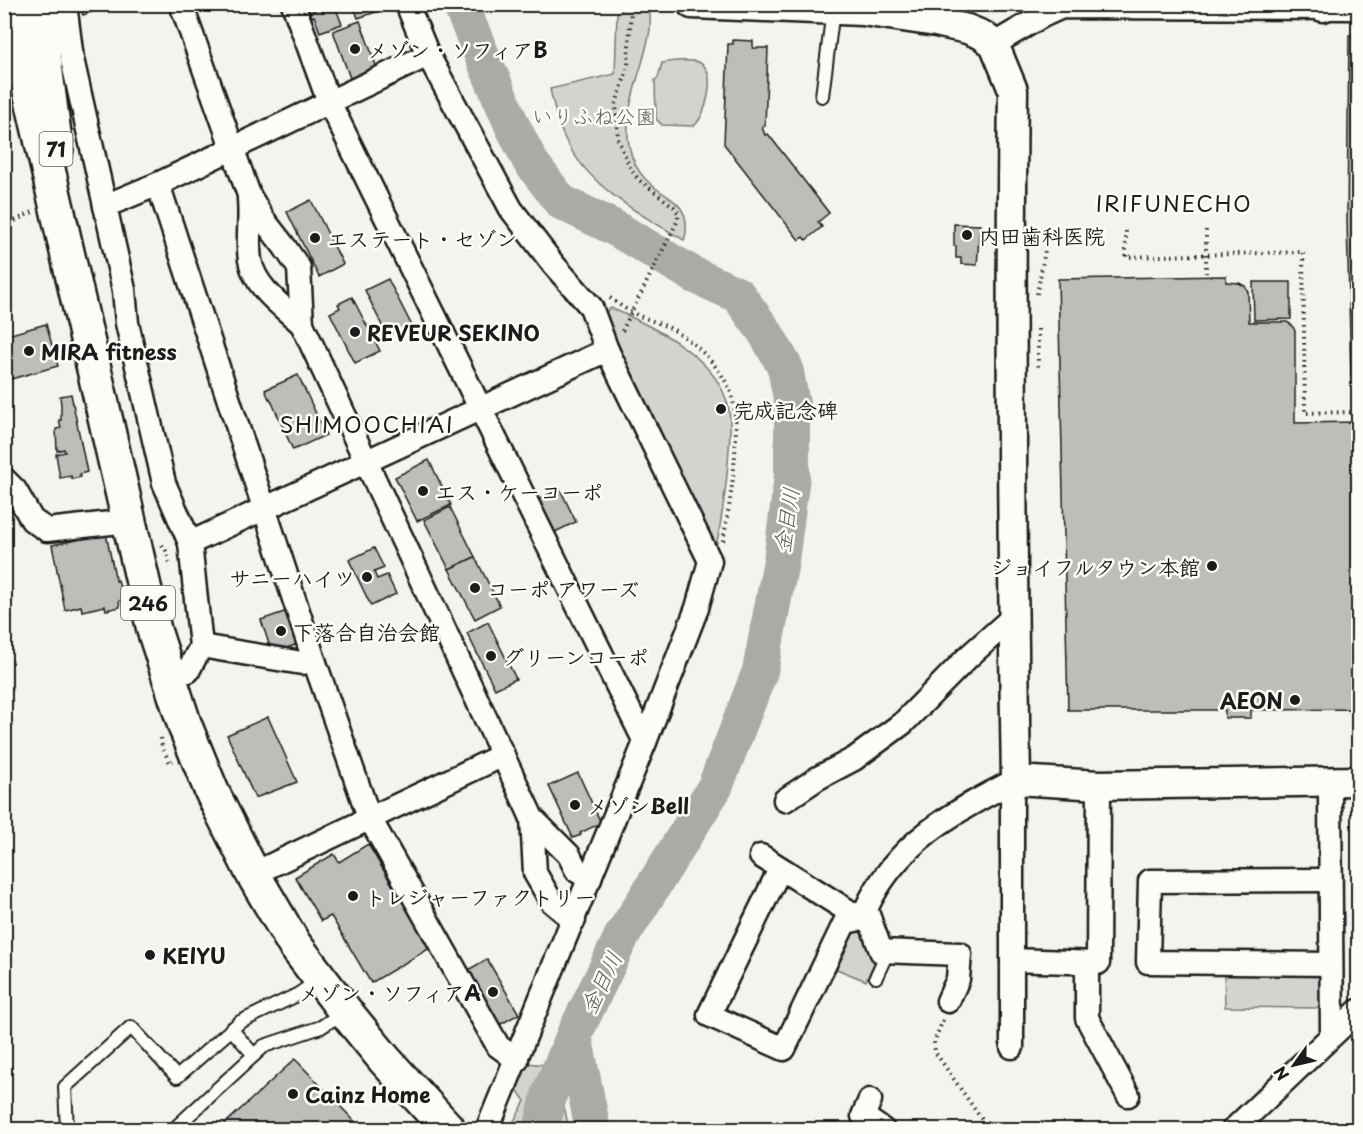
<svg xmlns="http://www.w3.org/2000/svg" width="1363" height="1134" font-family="'Playpen Sans','Klee One',sans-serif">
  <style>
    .green { fill: #d4d3cf; stroke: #787876; stroke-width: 1.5 }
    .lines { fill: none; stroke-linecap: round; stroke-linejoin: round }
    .river { stroke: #abaaa6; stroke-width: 36 }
    .building { fill: #bebdba; stroke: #1c1c1c; stroke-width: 1.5 }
    .service-casing { stroke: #1c1c1c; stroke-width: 16 }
    .minor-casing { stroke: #1c1c1c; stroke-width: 27 }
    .tertiary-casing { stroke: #1c1c1c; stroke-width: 33 }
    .primary-casing { stroke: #1c1c1c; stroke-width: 38 }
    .trunk-casing { stroke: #1c1c1c; stroke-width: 38 }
    .path { stroke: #1c1c1c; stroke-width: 4; stroke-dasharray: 1.5 4.5; stroke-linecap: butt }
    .service { stroke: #fdfcf7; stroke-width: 12 }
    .minor { stroke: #fdfcf7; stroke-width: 22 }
    .tertiary { stroke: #fdfcf7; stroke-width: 28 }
    .primary { stroke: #fdfcf7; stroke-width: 33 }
    .trunk { stroke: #fdfcf7; stroke-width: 33 }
    .poi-dot { fill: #1c1c1c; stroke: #fdfcf7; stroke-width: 2 }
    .labels { text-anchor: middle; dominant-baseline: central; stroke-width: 5; stroke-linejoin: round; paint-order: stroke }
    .shield { fill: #fdfcf7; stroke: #605f5e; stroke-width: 1.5 }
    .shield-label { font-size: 20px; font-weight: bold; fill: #1c1c1c }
    .poi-label { font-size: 21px; font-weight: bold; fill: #1c1c1c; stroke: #fdfcf7; text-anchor: start }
    .park-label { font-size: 21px; fill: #5c5c5b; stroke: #fdfcf7 }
    .neighbourhood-label { font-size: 22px; letter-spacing: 1.5px; fill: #1c1c1c; stroke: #fdfcf7 }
    .water-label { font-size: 22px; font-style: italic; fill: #5c5c5a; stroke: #fdfcf7 }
  </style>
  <rect width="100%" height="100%" fill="#f4f3ee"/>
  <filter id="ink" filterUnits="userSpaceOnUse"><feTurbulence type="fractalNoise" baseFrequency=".0167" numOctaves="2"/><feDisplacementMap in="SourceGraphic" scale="12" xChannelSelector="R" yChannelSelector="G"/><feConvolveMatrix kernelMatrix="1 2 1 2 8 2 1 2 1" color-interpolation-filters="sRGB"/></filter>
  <g filter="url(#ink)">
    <g class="green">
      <path d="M638 6 650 12C650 20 651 28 649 35 642 75 618 116 632 157 636 168 644 179 653 186 667 197 684 203 686 222 686 229 687 233 684 240 639 214 589 187 565 139 557 123 554 106 550 89L615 74 617 14 626 7Z"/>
      <path d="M676 61C684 61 697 59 703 65 716 77 706 116 694 126L662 125 656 119 655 80 658 78 662 63Z"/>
      <path d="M611 308C652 326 711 354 726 399 732 415 730 433 729 449 727 485 722 518 715 553L600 315Z"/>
      <polygon points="858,927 869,932 870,956 876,958 866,981 832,967 850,930"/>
      <polygon points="1316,970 1322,977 1322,1008 1225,1007 1224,971"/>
      <polygon points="527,1063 546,1065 558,1078 569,1129 509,1130 525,1101 518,1091 517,1072"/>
    </g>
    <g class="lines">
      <g class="river">
        <polyline points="460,4 512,125 530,161 561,202 613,227 694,275 738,295 765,332 785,367 792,404 792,476 781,561 760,671 715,787 622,936 574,1035 550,1092 541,1130"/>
        <polyline points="574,1035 593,1130"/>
      </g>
    </g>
    <g class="building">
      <polygon points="79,4 113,4 83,15"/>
      <polygon points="315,4 334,4 342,24 320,32 314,16 312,17 310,12 317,9"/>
      <polygon points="353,4 377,4 379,11 358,18"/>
      <polygon points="360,21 377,68 350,78 333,31"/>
      <polygon points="1349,35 1358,35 1358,377 1351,377 1347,221"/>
      <polygon points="733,40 753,41 753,48 768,48 765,126 762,127 765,135 768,134 829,213 818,222 822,227 806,240 803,237 799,240 724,144 728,44 733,44"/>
      <polygon points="311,200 343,264 319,277 287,212"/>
      <polygon points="954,224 980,225 977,265 961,264 961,258 956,258 956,246 954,246"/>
      <polygon points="1226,276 1226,282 1239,283 1245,286 1248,292 1249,322 1287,322 1292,325 1295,331 1295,423 1358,422 1358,718 1358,709 1251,710 1251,718 1225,718 1225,710 1068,710 1058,279"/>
      <polygon points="388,279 413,328 398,335 396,331 387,336 365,290"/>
      <polygon points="1253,282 1291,282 1291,319 1254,320"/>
      <polygon points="352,297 380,351 355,363 330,313 340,308 338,304"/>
      <polygon points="46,324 58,366 4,381 4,336"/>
      <polygon points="298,375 326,435 293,450 270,398 269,399 265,390"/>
      <polygon points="71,394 87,472 80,474 81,477 72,479 71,476 60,478 56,454 65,452 64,449 57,451 56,429 61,428 59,420 61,420 61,405 60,396"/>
      <polygon points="429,460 451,505 417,521 395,477"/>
      <polygon points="560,489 576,522 553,533 537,500"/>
      <polygon points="450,507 475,557 449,569 424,520"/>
      <polygon points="106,534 116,581 118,580 123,600 119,601 120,607 106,610 105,606 82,611 81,606 65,610 52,545"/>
      <polygon points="374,548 384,568 374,572 377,579 387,575 396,594 371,606 349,560"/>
      <polygon points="475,557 500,606 475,619 449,569"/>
      <polygon points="290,610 301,643 272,653 261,620"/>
      <polygon points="488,622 516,679 495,689 467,633"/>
      <polygon points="268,717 297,782 255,798 227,735"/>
      <polygon points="578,773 601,823 580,833 581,835 573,838 549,786"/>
      <polygon points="368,844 430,948 371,983 331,916 321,921 295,877 334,854 339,862"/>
      <polygon points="487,959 519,1014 499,1025 468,970"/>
      <polygon points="295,1059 363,1130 218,1130"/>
    </g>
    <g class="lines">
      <g class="service-casing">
        <g id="service">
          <polyline points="822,96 833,10"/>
          <polyline points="876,977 888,951"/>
          <polyline points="231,1029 254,1055"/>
          <polyline points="67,1130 65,1087 131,1027 177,1077 240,1022 297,995 319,980"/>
          <polyline points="173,1130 264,1046 321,1027 344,1012"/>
        </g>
      </g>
      <g class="minor-casing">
        <g id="minor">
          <polyline points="65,4 72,59 124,290 127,323 164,483 190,543 201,646 188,671"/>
          <polyline points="181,4 249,195 263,219 284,246 299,268 302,324 532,818 569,855 577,871 590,879"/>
          <polyline points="293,4 329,102 645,742"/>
          <polyline points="407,4 428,55 511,209 553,264 591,307 607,350 710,561 697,608 645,742 487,1130"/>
          <polyline points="994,44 1042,16 1062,7 1358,8"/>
          <polyline points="158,184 314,660 369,817 498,1046 517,1060"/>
          <path d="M249 199C251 219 247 241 250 260 255 288 282 306 302 324"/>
          <polyline points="105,206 158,184 428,55"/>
          <polyline points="4,479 15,490 32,520 47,530 129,521"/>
          <polyline points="190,543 607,350"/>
          <polyline points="201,646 302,663 314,660"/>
          <polyline points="1331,780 1330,795 1332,1035"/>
          <polyline points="785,800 818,778 854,759 903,723 968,657 1013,617"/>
          <polyline points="532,818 535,873 551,901 574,920"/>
          <polyline points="761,856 861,919"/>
          <polyline points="780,869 709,1015 784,1049 845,922 861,919 866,909"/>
          <polyline points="253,874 503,755"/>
          <polyline points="1012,960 1098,963 1099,785"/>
          <polyline points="1087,963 1087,1018 1128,1095"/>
          <polyline points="1330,964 1148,962 1150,881 1330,880"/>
          <path d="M948 1001 958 979 960 954 881 951 866 909C896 843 954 811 1016 780"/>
          <polyline points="1012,1047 1012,798 1016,780"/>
          <polyline points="870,1100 863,1116 883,1130"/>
          <polyline points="1233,1130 1358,1011"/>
        </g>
      </g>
      <g class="tertiary-casing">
        <g id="tertiary">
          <path d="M692 4 862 11 936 22 967 29 982 35 994 44 1013 90C1010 320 1012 550 1016 780L1099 785 1358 781"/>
          <polyline points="1323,7 1323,4"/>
        </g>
      </g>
      <g class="primary-casing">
        <polyline id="primary" points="41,4 44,58 56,149"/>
      </g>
      <g class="trunk-casing">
        <polyline id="trunk" points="10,4 154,630 185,726 212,792 253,874 294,944 345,1011 385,1060 449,1130"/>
      </g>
      <g class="path">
        <polyline points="4,226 33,212"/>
        <polyline points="1206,230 1206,273"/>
        <polyline points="1126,231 1126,257 1303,252 1305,413 1358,412"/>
        <polyline points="1037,294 1049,229"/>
        <path d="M610 298C617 303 625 309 633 313 649 321 669 325 683 336 701 349 718 366 728 386 745 419 730 504 723 541"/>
        <polyline points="1038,329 1038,367"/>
        <polyline points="622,331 678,220 678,213 674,207 639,180 631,170 618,139 616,104 628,67 631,4"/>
        <polyline points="162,545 166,551 170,563"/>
        <polyline points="161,738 162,747 170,763 173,761"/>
        <polyline points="943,1020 934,1042 935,1052 987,1127 993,1130"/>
      </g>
      <use href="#service" class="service"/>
      <use href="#minor" class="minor"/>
      <use href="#tertiary" class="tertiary"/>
      <use href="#primary" class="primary"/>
      <use href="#trunk" class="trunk"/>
    </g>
  </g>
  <g class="poi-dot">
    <circle cx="355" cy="49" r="6"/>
    <circle cx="967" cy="235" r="6"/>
    <circle cx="315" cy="238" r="6"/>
    <circle cx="355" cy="332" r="6"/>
    <circle cx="29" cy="351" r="6"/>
    <circle cx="721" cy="409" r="6"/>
    <circle cx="423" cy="491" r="6"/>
    <circle cx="1212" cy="566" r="6"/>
    <circle cx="367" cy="577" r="6"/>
    <circle cx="475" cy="588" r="6"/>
    <circle cx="281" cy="631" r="6"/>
    <circle cx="491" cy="656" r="6"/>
    <circle cx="1295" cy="700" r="6"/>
    <circle cx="575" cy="805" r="6"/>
    <circle cx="353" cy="896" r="6"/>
    <circle cx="150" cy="955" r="6"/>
    <circle cx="493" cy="992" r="6"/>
    <circle cx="293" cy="1094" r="6"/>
  </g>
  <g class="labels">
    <g class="shield">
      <rect x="39.5" y="132" width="33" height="34" rx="4.5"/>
      <rect x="121" y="586" width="54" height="34" rx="4.5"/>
    </g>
    <g class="shield-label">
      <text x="56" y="149">71</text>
      <text x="148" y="603">246</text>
    </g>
    <g class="poi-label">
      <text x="367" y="49">メゾン・ソフィアB</text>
      <text x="979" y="235">内田歯科医院</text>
      <text x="327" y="238">エステート・セゾン</text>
      <text x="367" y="332">REVEUR SEKINO</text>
      <text x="41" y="351">MIRA fitness</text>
      <text x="733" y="409">完成記念碑</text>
      <text x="435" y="491">エス・ケーコーポ</text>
      <text x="1200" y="566" text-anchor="end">ジョイフルタウン本館</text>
      <text x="355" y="577" text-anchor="end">サニーハイツ</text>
      <text x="487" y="588">コーポ アワーズ</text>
      <text x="293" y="631">下落合自治会館</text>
      <text x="503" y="656">グリーンコーポ</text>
      <text x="1283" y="700" text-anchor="end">AEON</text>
      <text x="587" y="805">メゾンBell</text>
      <text x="365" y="896">トレジャーファクトリー</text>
      <text x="162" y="955">KEIYU</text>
      <text x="481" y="992" text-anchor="end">メゾン・ソフィアA</text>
      <text x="305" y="1094">Cainz Home</text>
    </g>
    <g class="park-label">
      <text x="594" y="115">いりふね公園</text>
    </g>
    <g class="neighbourhood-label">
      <text x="1174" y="202">IRIFUNECHO</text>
      <text x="367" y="423">SHIMOOCHIAI</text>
    </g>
    <g class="water-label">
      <text transform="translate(785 520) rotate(-81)">金目川</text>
      <text transform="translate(600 982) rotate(-64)">金目川</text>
    </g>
  </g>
  <rect width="1363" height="1134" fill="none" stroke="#fdfcf7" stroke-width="24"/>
  <rect x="12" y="12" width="1339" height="1110" fill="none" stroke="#1c1c1c" stroke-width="2" filter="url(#ink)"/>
  <g transform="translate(1294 1065) rotate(236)" stroke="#fdfcf7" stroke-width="4.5" paint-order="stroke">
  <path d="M0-4.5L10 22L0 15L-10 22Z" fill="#1c1c1c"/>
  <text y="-9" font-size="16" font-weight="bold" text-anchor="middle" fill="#1c1c1c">N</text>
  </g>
</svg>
